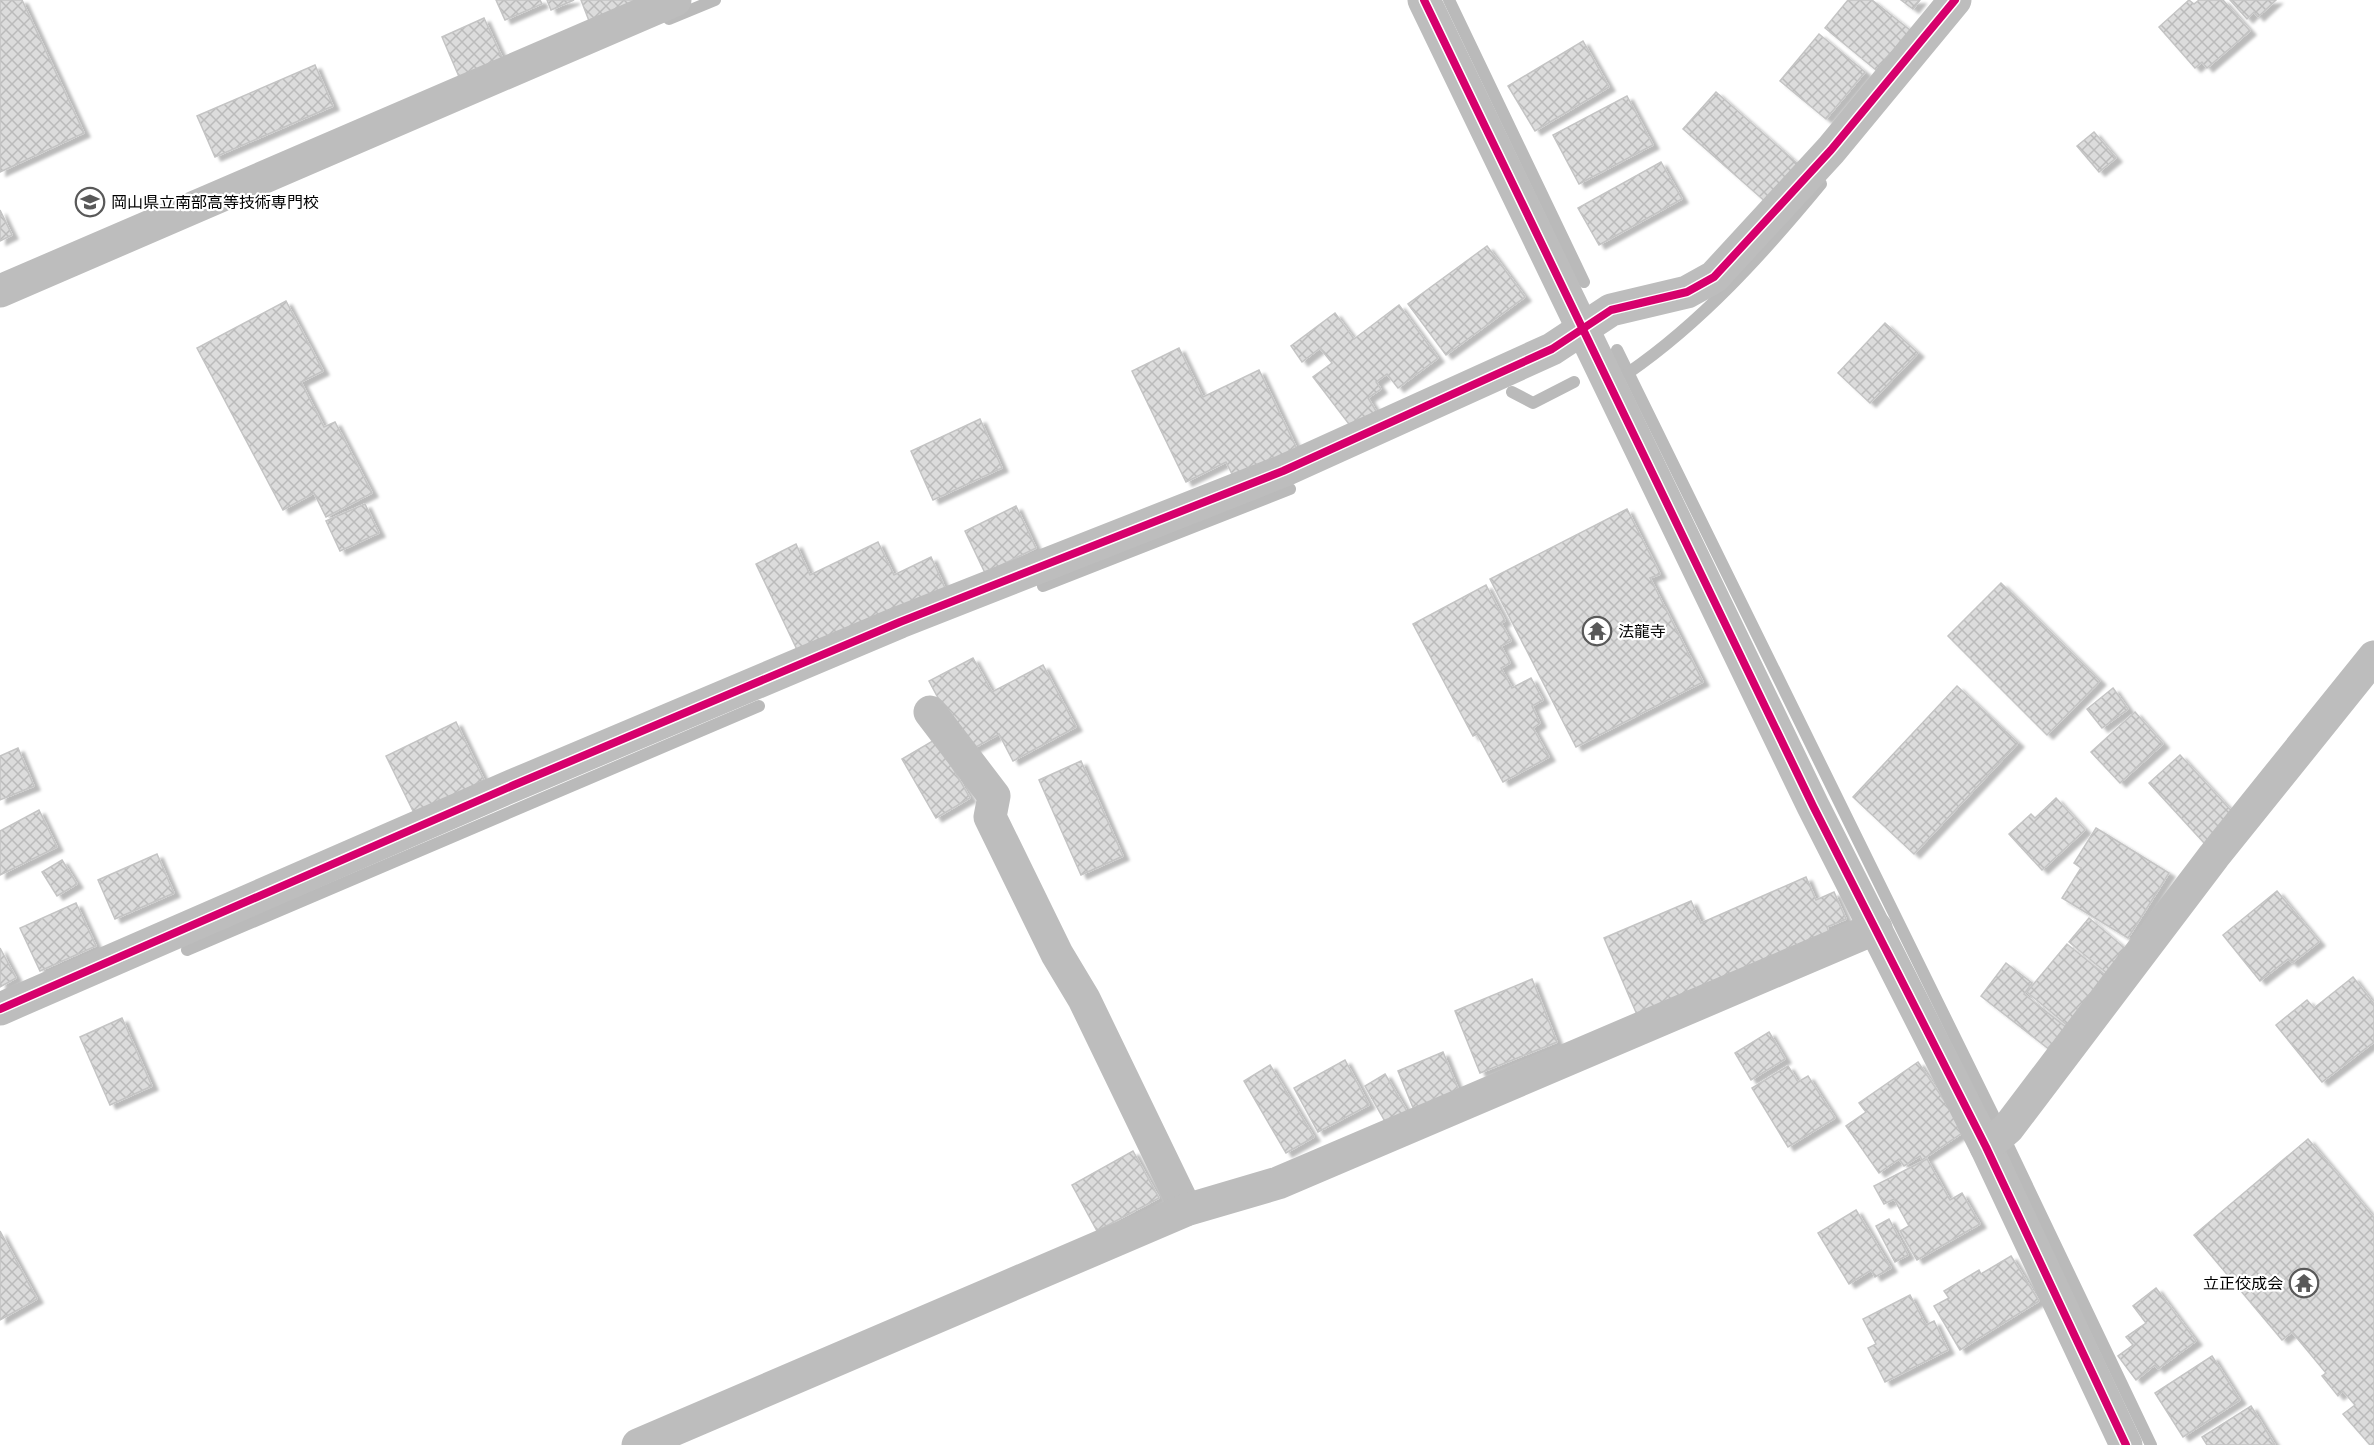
<svg xmlns="http://www.w3.org/2000/svg" width="2374" height="1445" font-family="'Archivo Narrow','Noto Sans JP',sans-serif">
  <style>
    .lines { fill: none; stroke-linecap: round; stroke-linejoin: round }
    .stream { stroke: #bababa; stroke-width: 12 }
    .building { fill: url(#building-cross-hatch); stroke: #c4c4c4; stroke-width: 1.5; filter: url(#shadow) }
    .minor { stroke: #bdbdbd; stroke-width: 33 }
    .cycleway-casing { stroke: #fff; stroke-width: 11 }
    .cycleway { stroke: #d6006c; stroke-width: 8 }
    .labels { text-anchor: middle; dominant-baseline: central; stroke-width: 4.5; stroke-linejoin: round; paint-order: stroke }
    .poi-label { font-size: 16px; fill: #000; stroke: #fff; text-anchor: start }
  </style>
  <defs>
    <pattern id="building-cross-hatch" width="8" height="8" patternUnits="userSpaceOnUse" patternTransform="scale(1.5)"><rect width="8" height="8" fill="#dcdcdc"/><path d="M0 0l8 8M0 8l8-8" fill="none" stroke="#bbb"/></pattern>
    <filter id="shadow"><feDropShadow dx="6" dy="4" stdDeviation="1.5" flood-color="#0004"/></filter>
  </defs>
  <rect width="100%" height="100%" fill="#fff"/>
  <g class="lines">
    <g class="stream">
      <polyline points="1449,0 1584,282"/>
      <polyline points="669,19 715,0"/>
      <polyline points="1617,350 2002,1133 2151,1445"/>
      <path d="M1628 373C1702 322 1764 253 1821 184"/>
      <polyline points="1512,392 1533,403 1574,382"/>
      <polyline points="1043,586 1290,489"/>
      <polyline points="187,950 759,706"/>
    </g>
  </g>
  <g class="building">
    <polygon points="0,0 22,0 84,133 0,172"/>
    <polygon points="496,0 540,0 542,4 505,20"/>
    <polygon points="547,0 574,0 551,10"/>
    <polygon points="581,0 641,0 591,26"/>
    <polygon points="1848,0 1872,0 1915,34 1882,75 1825,28"/>
    <polygon points="1901,0 1920,0 1913,9"/>
    <polygon points="2189,0 2194,4 2199,0 2223,0 2250,31 2207,68 2202,62 2195,68 2159,27"/>
    <polygon points="2230,0 2276,0 2258,17 2254,12 2247,19"/>
    <polygon points="484,18 506,66 463,86 442,37"/>
    <polygon points="1819,34 1865,72 1826,119 1780,81"/>
    <polygon points="1583,41 1609,87 1535,131 1508,86"/>
    <polygon points="315,65 333,106 215,157 197,116"/>
    <polygon points="1716,92 1800,166 1768,204 1683,129"/>
    <polygon points="1627,96 1653,145 1579,184 1553,135"/>
    <polygon points="2094,132 2116,158 2099,172 2077,146"/>
    <polygon points="1661,162 1682,199 1599,245 1578,208"/>
    <polygon points="0,210 12,235 0,241"/>
    <polygon points="1487,246 1525,297 1446,355 1408,304"/>
    <polygon points="286,301 323,371 301,382 324,427 335,422 372,493 326,517 314,493 283,510 197,348"/>
    <polygon points="1399,305 1438,358 1398,388 1387,374 1376,382 1381,389 1368,398 1376,411 1352,428 1313,377 1332,363 1320,348 1302,362 1291,346 1335,313 1354,339"/>
    <polygon points="1885,323 1918,353 1870,403 1838,373"/>
    <polygon points="1179,348 1203,397 1259,370 1297,449 1234,478 1226,462 1186,482 1132,371"/>
    <polygon points="980,419 1002,468 933,500 911,451"/>
    <polygon points="365,504 379,533 340,551 326,521"/>
    <polygon points="1016,506 1036,548 985,573 965,531"/>
    <polygon points="1627,509 1660,574 1650,578 1703,682 1576,747 1490,579"/>
    <polygon points="878,542 894,575 931,557 945,588 801,658 756,564 796,544 810,575"/>
    <polygon points="2001,583 2100,681 2047,735 1948,636"/>
    <polygon points="1486,585 1505,621 1501,623 1511,641 1501,646 1510,663 1501,668 1512,688 1531,678 1543,700 1532,706 1540,723 1533,728 1549,757 1503,782 1477,734 1473,736 1413,624"/>
    <polygon points="973,658 992,692 1043,665 1076,727 1013,761 999,734 967,752 929,681"/>
    <polygon points="1957,686 2018,743 1914,854 1853,797"/>
    <polygon points="2113,688 2128,709 2102,728 2087,709"/>
    <polygon points="2135,712 2163,744 2120,783 2091,752"/>
    <polygon points="456,722 484,780 415,815 386,756"/>
    <polygon points="936,739 970,798 936,818 902,759"/>
    <polygon points="18,748 34,786 0,800 0,756"/>
    <polygon points="2180,755 2236,816 2205,844 2149,783"/>
    <polygon points="1081,761 1123,856 1081,875 1039,780"/>
    <polygon points="2056,798 2085,830 2042,870 2009,834 2031,814 2035,818"/>
    <polygon points="39,810 57,847 0,875 0,831"/>
    <polygon points="2096,828 2169,873 2128,938 2062,898 2081,868 2074,863"/>
    <polygon points="157,854 174,893 115,919 98,880"/>
    <polygon points="62,860 77,884 57,896 42,872"/>
    <polygon points="1806,877 1816,900 1834,892 1846,919 1827,927 1829,933 1638,1017 1604,938 1691,901 1701,923"/>
    <polygon points="2277,891 2319,942 2292,963 2288,959 2260,981 2223,935"/>
    <polygon points="76,903 96,946 40,971 20,928"/>
    <polygon points="2089,918 2134,956 2114,979 2069,942"/>
    <polygon points="2067,944 2114,982 2074,1031 2027,992"/>
    <polygon points="0,948 16,978 0,987"/>
    <polygon points="2006,963 2032,983 2024,994 2072,1032 2055,1054 1981,996"/>
    <polygon points="2353,977 2374,1004 2374,1042 2322,1082 2276,1025 2307,1000 2314,1008"/>
    <polygon points="1532,979 1557,1042 1480,1073 1455,1011"/>
    <polygon points="122,1018 152,1086 110,1105 80,1037"/>
    <polygon points="1769,1032 1785,1059 1751,1080 1735,1053"/>
    <polygon points="1443,1052 1459,1091 1414,1110 1398,1071"/>
    <polygon points="1345,1060 1369,1105 1318,1132 1294,1088"/>
    <polygon points="1918,1062 1965,1131 1922,1160 1920,1156 1904,1166 1899,1159 1879,1173 1846,1126 1866,1112 1859,1103"/>
    <polygon points="1270,1065 1314,1137 1286,1153 1244,1081"/>
    <polygon points="1788,1066 1798,1082 1808,1076 1835,1118 1788,1147 1752,1088"/>
    <polygon points="1385,1074 1408,1113 1387,1125 1365,1086"/>
    <polygon points="2308,1139 2374,1218 2374,1445 2370,1445 2343,1414 2355,1405 2343,1391 2338,1396 2322,1376 2326,1373 2292,1332 2282,1340 2194,1235"/>
    <polygon points="1133,1151 1159,1198 1097,1231 1072,1185"/>
    <polygon points="1927,1159 1950,1200 1962,1193 1980,1224 1917,1260 1900,1231 1909,1226 1894,1199 1884,1204 1874,1186"/>
    <polygon points="1856,1210 1891,1268 1875,1277 1871,1270 1849,1284 1818,1233"/>
    <polygon points="1889,1219 1908,1255 1895,1262 1876,1226"/>
    <polygon points="0,1231 37,1299 0,1320"/>
    <polygon points="2011,1256 2039,1301 1960,1350 1934,1306 1949,1298 1944,1291 1979,1270 1981,1274"/>
    <polygon points="2156,1288 2196,1341 2158,1369 2155,1365 2136,1380 2118,1356 2133,1345 2126,1337 2146,1323 2133,1306"/>
    <polygon points="1910,1295 1926,1325 1934,1321 1948,1350 1885,1382 1868,1348 1876,1344 1863,1319"/>
    <polygon points="2212,1356 2240,1400 2183,1437 2155,1393"/>
    <polygon points="2251,1406 2275,1445 2207,1445 2202,1437"/>
  </g>
  <g class="lines">
    <g class="minor">
      <polyline points="1424,0 1813,806 1986,1147 2126,1445"/>
      <polyline points="0,291 675,0"/>
      <polyline points="930,712 994,796 990,817 1057,954 1084,999 1186,1210"/>
      <polyline points="0,1009 514,785 900,622 1283,471 1552,349 1611,310 1687,292 1714,277 1831,150 1955,0"/>
      <polyline points="1986,1147 2008,1128 2214,856 2374,657"/>
      <polyline points="638,1445 1186,1210 1278,1183 1876,928"/>
    </g>
    <g class="cycleway-casing">
      <g id="cycleway">
        <polyline points="1424,0 1813,806 1986,1147 2126,1445"/>
        <polyline points="0,1009 514,785 900,622 1283,471 1552,349 1611,310 1687,292 1714,277 1831,150 1955,0"/>
      </g>
    </g>
    <use href="#cycleway" class="cycleway"/>
  </g>
  <defs>
    <g id="university-ring" transform="scale(1.5)"><circle r="9.5" fill="#fff" stroke="#595959" stroke-width="1.5"/><path d="M0-5L7-2L0 1L-7-2ZM-4 1L0 2.5L4 1V4Q0 6-4 4Z" fill="#595959"/></g>
    <g id="temple-ring" transform="scale(1.5)"><circle r="9.5" fill="#fff" stroke="#595959" stroke-width="1.5"/><path d="M0-6L5-2H3V0L6.5 2.5H4V6H1.5V3h-3V6H-4V2.5H-6.5L-3 0V-2H-5Z" fill="#595959"/></g>
  </defs>
  <g fill-rule="evenodd">
    <use href="#university-ring" x="90" y="202"/>
    <use href="#temple-ring" x="1597" y="631"/>
    <use href="#temple-ring" x="2304" y="1283"/>
  </g>
  <g class="labels">
    <g class="poi-label">
      <text x="111" y="202">岡山県立南部高等技術専門校</text>
      <text x="1618" y="631">法龍寺</text>
      <text x="2283" y="1283" text-anchor="end">立正佼成会</text>
    </g>
  </g>
</svg>
